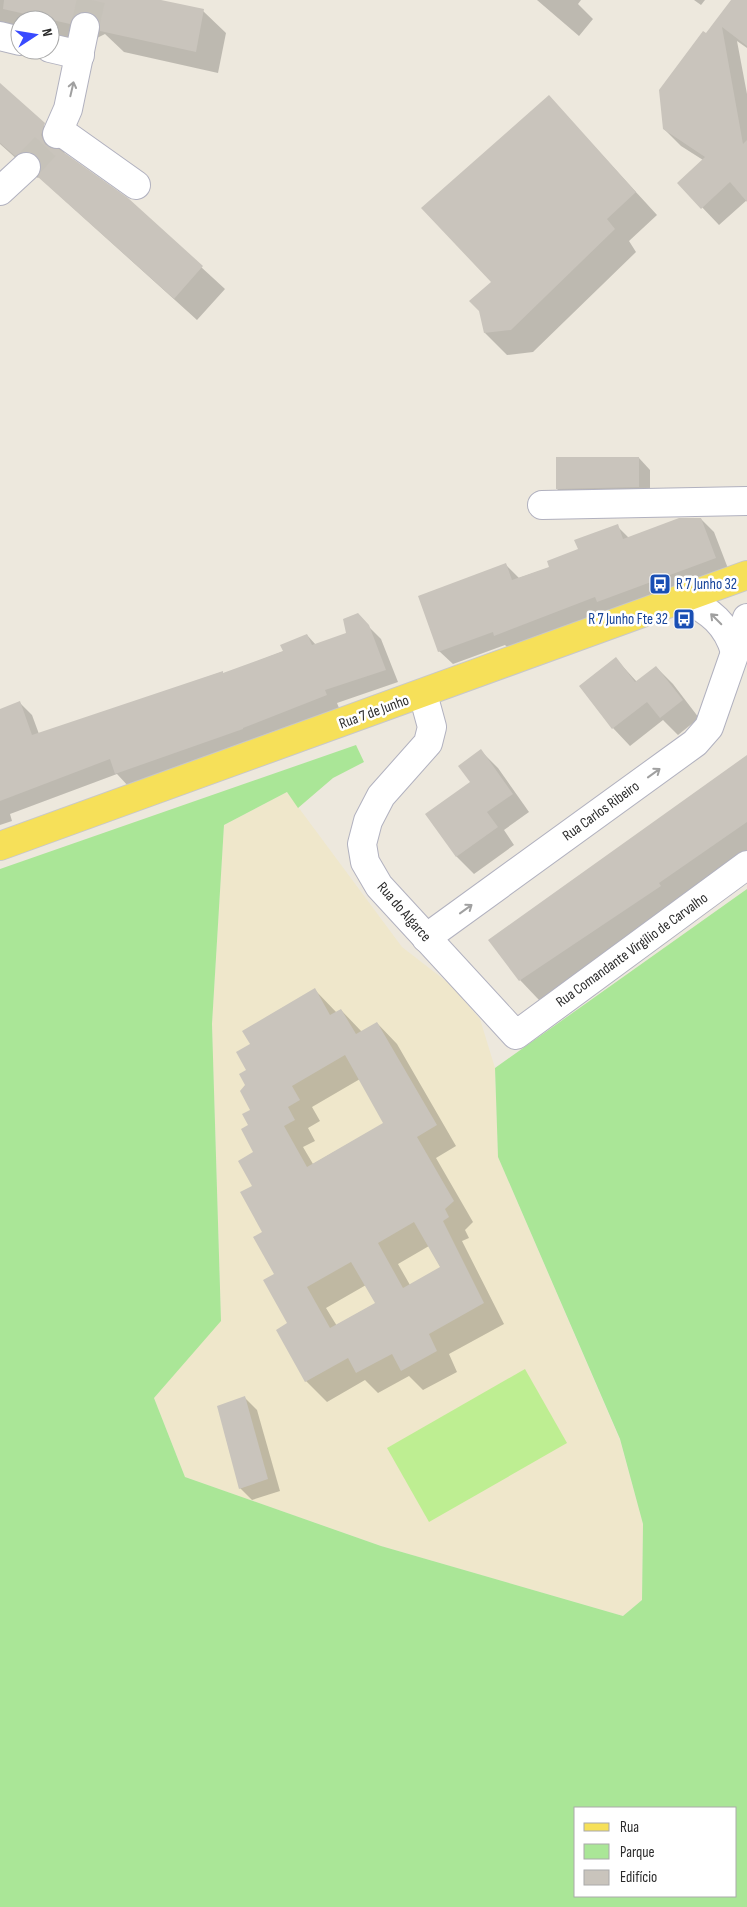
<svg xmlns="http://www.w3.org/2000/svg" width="747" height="1907" font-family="'Sofia Sans Condensed',sans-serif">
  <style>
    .education { fill: #efe7cb }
    .green { fill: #aae697; fill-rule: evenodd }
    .pitch { fill: #beee92 }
    .shadow { fill: #0003; fill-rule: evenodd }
    .building { fill: #c9c4bc; fill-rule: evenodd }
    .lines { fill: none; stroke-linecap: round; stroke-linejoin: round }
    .minor-tunnel { stroke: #c6c2b9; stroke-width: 28; stroke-dasharray: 28 14; stroke-linecap: butt }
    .minor-casing { stroke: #b1b1bf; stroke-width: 30 }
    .major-casing { stroke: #c8c8c8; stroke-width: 30 }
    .minor { stroke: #fff; stroke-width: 28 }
    .major { stroke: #f6e059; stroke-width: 28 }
    .oneway { stroke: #a0a0a0 }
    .labels { text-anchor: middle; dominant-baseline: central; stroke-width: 5; stroke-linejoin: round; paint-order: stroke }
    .transit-label { font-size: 15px; fill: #164399; stroke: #fff; text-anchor: start }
    .street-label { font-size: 15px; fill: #2b2b2b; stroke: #fff }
  </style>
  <rect width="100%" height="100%" fill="#ede8dd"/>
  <polygon class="education" points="287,792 402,947 451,985 480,1019 495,1068 498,1157 620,1440 643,1524 642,1600 623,1616 381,1546 185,1477 154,1398 221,1320 212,1024 224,825"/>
  <path class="green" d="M356 745 364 762 333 778 298 808 287 792 224 825 212 1024 221 1321 154 1398 185 1477 381 1546 623 1616 642 1600 643 1524 620 1439 498 1157 495 1068 747 889V1907H0V869ZM576 1808H736V1896H576Z"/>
  <polygon class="pitch" points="525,1369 567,1443 429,1522 387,1448"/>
  <g class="shadow">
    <polygon points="0,0 154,0 203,11 226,33 218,73 124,52 105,34 95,39 92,45 50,36 50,20 20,20 20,29 0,25"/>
    <polygon points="537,0 581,0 578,4 593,19 579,36"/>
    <polygon points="694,0 705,0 701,5"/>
    <polygon points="732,0 747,0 747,48 737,41 747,94 747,200 719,225 679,183 703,160 681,146 664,129 706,35"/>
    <polygon points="0,85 66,147 64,154 127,199 225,289 197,320 39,177 38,178 0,144"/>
    <polygon points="549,97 657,215 629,241 636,252 533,352 507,355 485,333 493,282"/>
    <polygon points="639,458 650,470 650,499 569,500 557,489"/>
    <polygon points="701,519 714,532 729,571 612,614 607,610 509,649 505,645 453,664 439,651 505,564 519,578 551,567 617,526 629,538"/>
    <polygon points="357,615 381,639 398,682 337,703 339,708 129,787 117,774 10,814 12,821 0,825 0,710 20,703 32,715 39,734 222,672 224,674 284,651 307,635 316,645 347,634"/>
    <polygon points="616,659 637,682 656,667 673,684 699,718 678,735 663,720 630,746 613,728 581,686"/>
    <polygon points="481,751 498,768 529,812 504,830 514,845 474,874 457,857 427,814 471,783"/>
    <polygon points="747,757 747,856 679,906 539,1000 520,980"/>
    <path d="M315 990 337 1013 341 1010 362 1032 377 1023 397 1044 456 1146 436 1158 473 1222 465 1230 469 1238 462 1241 504 1324 449 1354 457 1372 423 1390 409 1376 378 1393 365 1380 327 1402 306 1381 264 1232 254 1187 255 1153 249 1125 252 1110 247 1085 252 1045ZM360 1079 385 1123 313 1164 303 1147 315 1141 308 1128 320 1121 312 1107ZM429 1246 441 1268 410 1285 398 1264ZM366 1285 377 1304 337 1326 326 1308Z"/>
    <polygon points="245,1398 257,1410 280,1491 252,1500 240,1488"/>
  </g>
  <g class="building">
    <polygon points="4,0 161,0 204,9 196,52 100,31 100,22 95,15 89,12 80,12 73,17 70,24 3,9"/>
    <polygon points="731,0 747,0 747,46 722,27 743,144 747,140 747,202 730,182 701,209 677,183 705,157 663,129 659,90 703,31 706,33"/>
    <polygon points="0,83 45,123 41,135 45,144 51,148 59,149 128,198 203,266 174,299 38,177 41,164 37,156 31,152 23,152 15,156 0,143"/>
    <polygon points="549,95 636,192 607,219 615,229 511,330 484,333 479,311 469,301 491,282 421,208"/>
    <polygon points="556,457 639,457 639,487 556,489"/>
    <polygon points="679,518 701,518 716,558 597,602 595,597 494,636 493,632 438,652 418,596 506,563 512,580 549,567 547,561 578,549 574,540 618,524 623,539"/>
    <polygon points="358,613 369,625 386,670 325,690 327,695 243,728 243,729 115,774 110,759 0,801 0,709 20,701 32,735 223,671 223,673 283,651 280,645 307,634 312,645 346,633 343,619"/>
    <polygon points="616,657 635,682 656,666 683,700 660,718 647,702 612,729 579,686"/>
    <polygon points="481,749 513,794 487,812 498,827 456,857 425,814 470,782 458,766"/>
    <polygon points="747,755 747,822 659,883 661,886 519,981 488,940"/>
    <path d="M315 988 330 1015 341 1009 356 1034 377 1022 437 1125 417 1137 454 1201 445 1209 449 1217 443 1221 484 1303 429 1334 437 1351 401 1371 392 1354 356 1373 348 1358 305 1382 276 1330 287 1323 263 1280 274 1274 253 1237 262 1232 240 1192 252 1186 238 1161 253 1152 241 1129 248 1125 242 1114 250 1110 240 1091 245 1085 239 1074 246 1070 236 1052 250 1044 242 1031ZM345 1055 383 1123 307 1167 284 1126 295 1120 288 1107 300 1100 292 1086ZM414 1222 440 1267 403 1288 378 1243ZM351 1262 375 1303 330 1328 307 1287Z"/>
    <polygon points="245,1396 268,1479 239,1489 217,1406"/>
  </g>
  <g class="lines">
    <g class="minor-tunnel">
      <polyline points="85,27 91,0"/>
      <polyline points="26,167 57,134"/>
    </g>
    <g class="minor-casing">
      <g id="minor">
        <polyline points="0,36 20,41"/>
        <polyline points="50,48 80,55"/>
        <polyline points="60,131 136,185"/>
        <polyline points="57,134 68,109 85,27"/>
        <polyline points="0,191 26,167"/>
        <polyline points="542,505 747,501"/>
        <path d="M684 598C710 611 727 624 735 652"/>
        <polyline points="423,694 432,727 428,743 381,796 368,821 362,844 365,862 379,886 516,1035 747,865"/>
        <polyline points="426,938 695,743 709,727 747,618"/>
      </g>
    </g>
    <g class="major-casing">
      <polyline id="major" points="0,846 747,575"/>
    </g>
    <use href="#minor" class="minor"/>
    <use href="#major" class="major"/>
  </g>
  <defs><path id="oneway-shaft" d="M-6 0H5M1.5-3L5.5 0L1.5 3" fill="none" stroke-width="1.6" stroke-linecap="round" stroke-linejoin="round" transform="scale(1.25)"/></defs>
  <g class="oneway">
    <use href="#oneway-shaft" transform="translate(72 89) rotate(-77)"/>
    <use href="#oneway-shaft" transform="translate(716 619) rotate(-135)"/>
    <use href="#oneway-shaft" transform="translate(654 773) rotate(-36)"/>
    <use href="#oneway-shaft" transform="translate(466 909) rotate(-36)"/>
  </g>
  <defs>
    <g id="bus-square" transform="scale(1.125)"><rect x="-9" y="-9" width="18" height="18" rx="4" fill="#1a4fb4" stroke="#fff"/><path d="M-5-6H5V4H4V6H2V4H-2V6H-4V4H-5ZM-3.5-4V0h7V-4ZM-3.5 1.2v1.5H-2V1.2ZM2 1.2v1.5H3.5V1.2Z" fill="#fff"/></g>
  </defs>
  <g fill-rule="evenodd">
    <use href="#bus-square" x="660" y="584"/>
    <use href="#bus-square" x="684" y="619"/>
  </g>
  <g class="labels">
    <g class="transit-label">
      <text x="676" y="584">R 7 Junho 32</text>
      <text x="668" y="619" text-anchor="end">R 7 Junho Fte 32</text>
    </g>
    <g class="street-label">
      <text transform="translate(374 712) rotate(-20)">Rua 7 de Junho</text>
      <text transform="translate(601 811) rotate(-36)">Rua Carlos Ribeiro</text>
      <text transform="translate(404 912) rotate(49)">Rua do Algarce</text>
      <text transform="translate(632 950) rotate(-36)">Rua Comandante Virgílio de Carvalho</text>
    </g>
  </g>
  <rect x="574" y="1807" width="162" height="90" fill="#ffffff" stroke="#aaaaaa"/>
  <rect x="584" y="1823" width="25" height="8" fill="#f6e059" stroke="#aaaaaa"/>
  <text x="620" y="1832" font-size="15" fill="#2b2b2b">Rua</text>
  <rect x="584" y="1844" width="25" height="15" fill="#aae697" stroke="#aaaaaa"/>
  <text x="620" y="1857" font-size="15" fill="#2b2b2b">Parque</text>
  <rect x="584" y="1870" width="25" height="15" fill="#c9c4bc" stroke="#aaaaaa"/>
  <text x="620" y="1882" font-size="15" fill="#2b2b2b">Edifício</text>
  <g transform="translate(35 35) rotate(78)"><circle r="24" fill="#ffffff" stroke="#aaaaaa"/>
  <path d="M0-4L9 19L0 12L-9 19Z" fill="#384aff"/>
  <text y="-8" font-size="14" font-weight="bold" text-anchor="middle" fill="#2b2b2b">N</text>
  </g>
</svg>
